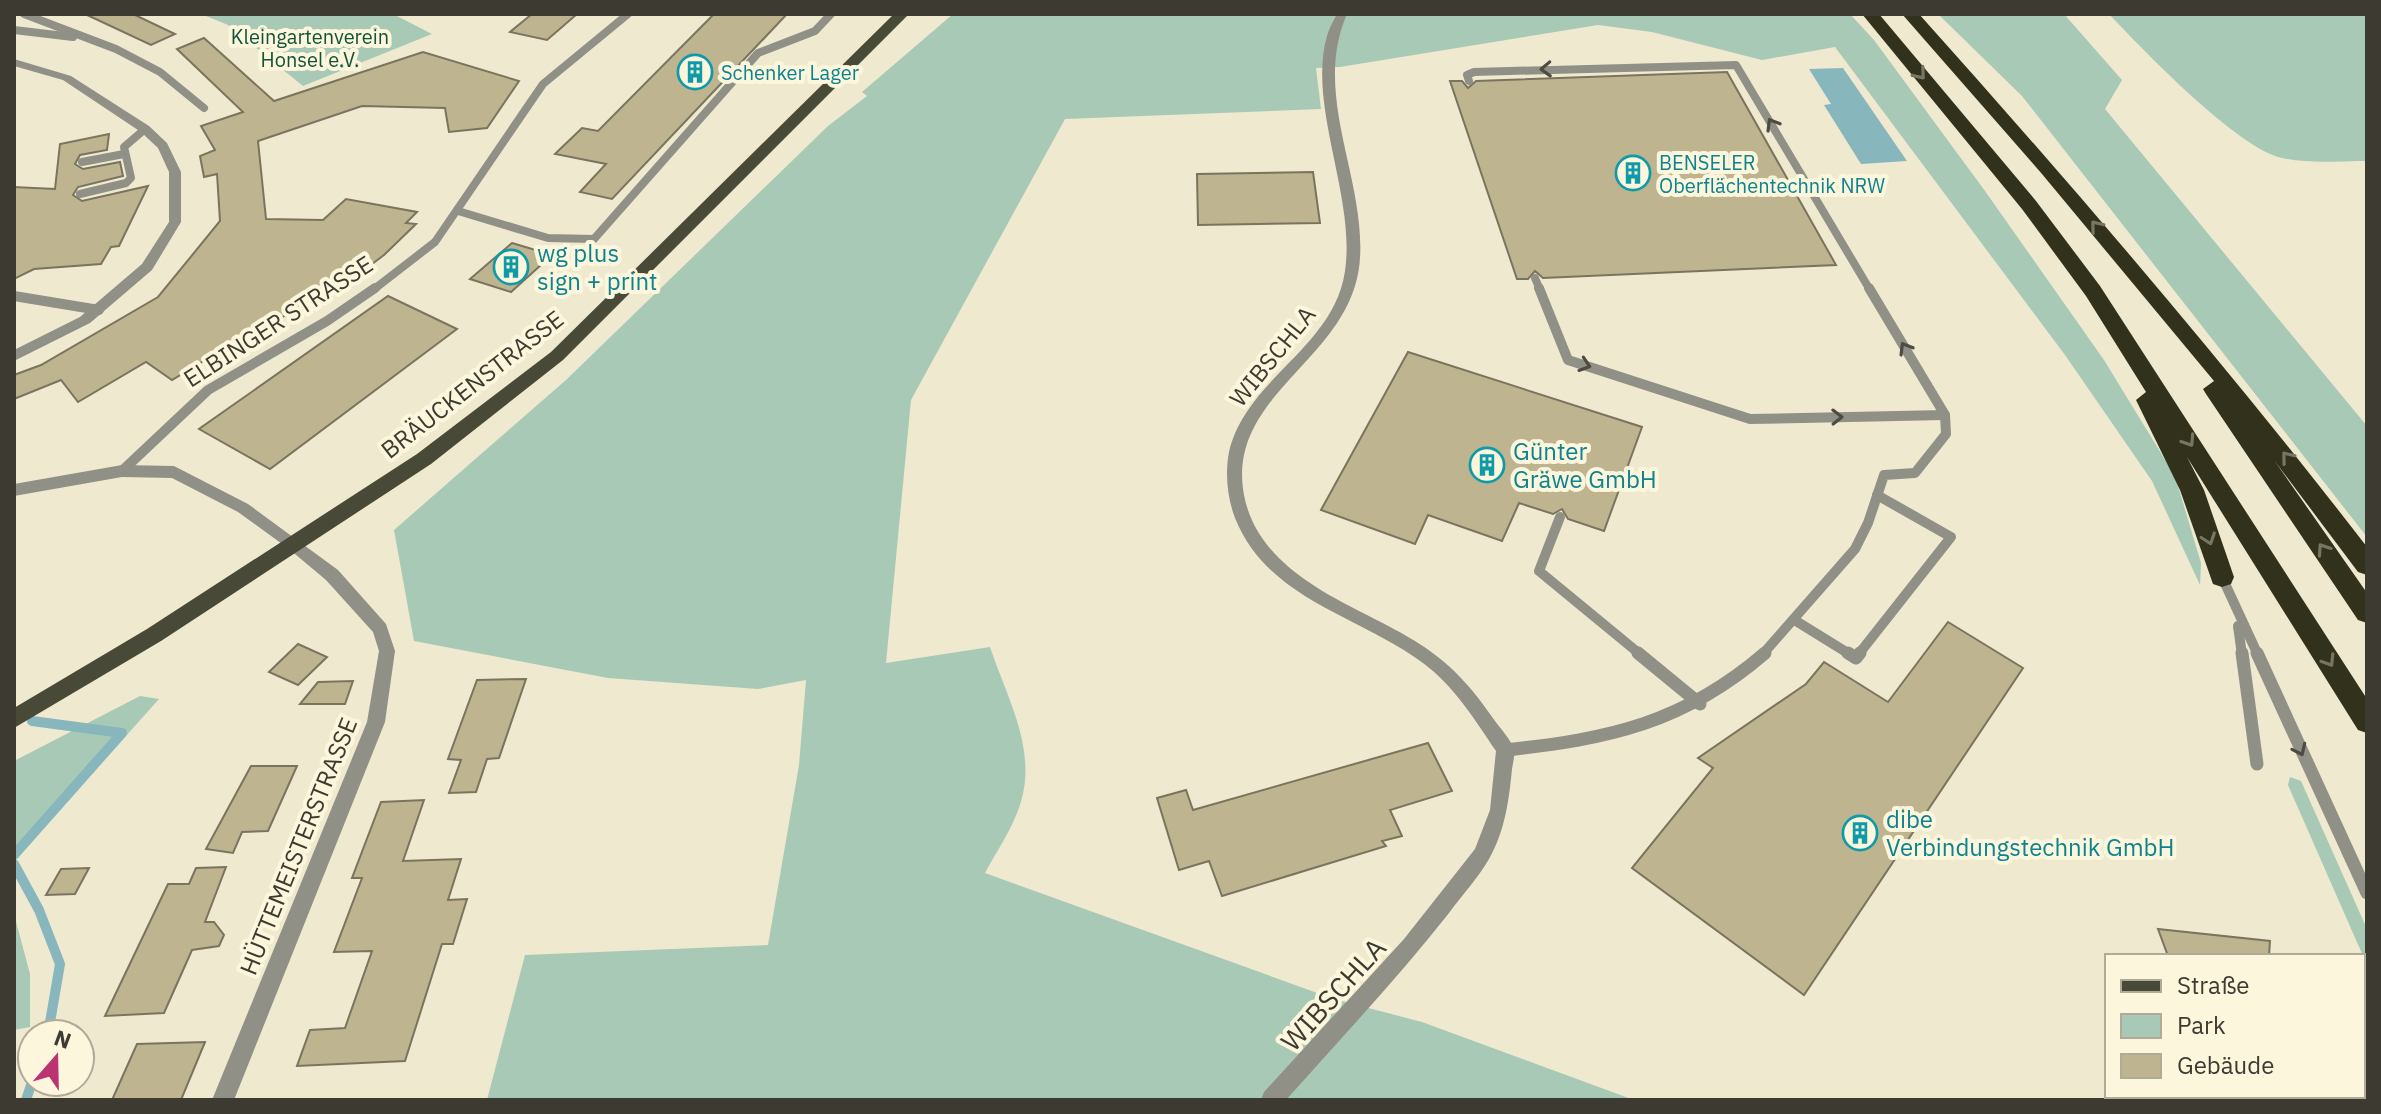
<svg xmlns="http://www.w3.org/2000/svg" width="2381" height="1114" font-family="'IBM Plex Sans',sans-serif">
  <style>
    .green { fill: #a8c9b6 }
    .water { fill: #87b7bd }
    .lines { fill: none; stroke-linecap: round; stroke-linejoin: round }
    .stream { stroke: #87b7bd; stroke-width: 10 }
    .building { fill: #beb590; stroke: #7a745e; stroke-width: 2 }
    .lane-far2 { stroke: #909086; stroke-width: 8 }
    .lane-far1 { stroke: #909086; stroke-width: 10 }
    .lane { stroke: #909086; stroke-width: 13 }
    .street { fill: #909086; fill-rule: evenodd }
    .primary { fill: #494937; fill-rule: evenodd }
    .highway { fill: #31311c; fill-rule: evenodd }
    .oneway { stroke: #4e4c42 }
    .oneway2 { stroke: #787660 }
    .labels { text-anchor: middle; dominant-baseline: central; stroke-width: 8; stroke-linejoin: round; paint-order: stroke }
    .far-park-label { font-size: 20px; fill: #125438; stroke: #fcf6dd }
    .far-culture-label { font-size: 20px; fill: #0d838f; stroke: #fcf6dd; text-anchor: start }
    .culture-label { font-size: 24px; fill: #0d838f; stroke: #fcf6dd; text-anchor: start }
    .street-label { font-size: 24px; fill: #3d3b31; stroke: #fcf6dd }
    .near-street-label { font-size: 28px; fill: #3d3b31; stroke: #fcf6dd }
  </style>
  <rect width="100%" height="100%" fill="#efe9d0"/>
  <g class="green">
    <polygon points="201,14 393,14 432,34 303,86 228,25"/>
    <path d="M953 14H1850L1874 40 1985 191 2104 360 2175 476 2201 563 2200 585 2152 481 2065 355 1835 47 1762 60 1652 32 1598 25 1340 67 1316 68 1321 109 1065 119 911 400 886 663 990 647C1008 701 1041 755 1017 813 1009 834 995 854 985 873L1334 999 1422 1022 1634 1100H487L525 955 768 945 799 765 806 680 758 689 608 678 414 641 394 530 566 380 828 126 867 96 862 92Z"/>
    <polygon points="1938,14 2064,14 2122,80 2105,109 2367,426 2367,537 2022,96"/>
    <path d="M2109 14H2367V161C2339 161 2309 164 2282 158 2237 148 2142 49 2109 14Z"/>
    <polygon points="140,696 159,699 14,861 14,761"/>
    <polygon points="2290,777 2301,781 2367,929 2367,965 2288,785"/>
    <polygon points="14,914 30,974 30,1027 14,1030"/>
  </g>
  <polygon class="water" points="1843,68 1907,161 1861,164 1824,105 1831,104 1809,69"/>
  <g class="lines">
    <g class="stream">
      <polyline points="14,855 122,733 32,721"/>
      <polyline points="14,864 39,910 60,964 48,1034"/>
      <polyline points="26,1100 32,1082"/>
    </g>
  </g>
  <g class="building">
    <polygon points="85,14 133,14 175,34 151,45"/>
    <polygon points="532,14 577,14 547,40 510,32"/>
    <polygon points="714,14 787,14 612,199 580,192 606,164 555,154 582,128 598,131"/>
    <polygon points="204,38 274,101 423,52 519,81 487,128 449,132 445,108 362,106 258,141 266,219 323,220 346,199 417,212 406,223 416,224 384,255 336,291 327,287 278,320 275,318 172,380 146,362 78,402 61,380 14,399 14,375 41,365 158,297 220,221 217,174 204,177 200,156 215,150 201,126 243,112 177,49"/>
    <polygon points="1727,72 1836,265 1543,278 1535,271 1528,279 1517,279 1450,81 1462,81 1468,88 1476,81"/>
    <polygon points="109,134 107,150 80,155 75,164 83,169 120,162 123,176 78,187 73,195 82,201 148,186 119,246 111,247 101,264 34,269 14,279 14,187 55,189 60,144"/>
    <polygon points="1313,172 1320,223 1198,225 1197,174"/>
    <polygon points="512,243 552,255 511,292 470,279"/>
    <polygon points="388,296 457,329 270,469 199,429"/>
    <polygon points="1408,352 1642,427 1604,531 1568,519 1562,509 1553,514 1519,503 1502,541 1428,515 1415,544 1321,510"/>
    <polygon points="1948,622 2023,668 1804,995 1632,868 1713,768 1698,758 1806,684 1824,662 1888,702"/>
    <polygon points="298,644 327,657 298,685 269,672"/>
    <polygon points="526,679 499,758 487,759 476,792 449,793 461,760 448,759 477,680"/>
    <polygon points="353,681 345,704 300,704 318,682"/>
    <polygon points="1428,743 1452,791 1390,810 1402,836 1382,841 1386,846 1222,896 1209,861 1179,870 1157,798 1186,790 1193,810"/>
    <polygon points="251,766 297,766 268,831 242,832 233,853 206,849"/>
    <polygon points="424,800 403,861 461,859 448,900 467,899 453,944 442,944 405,1061 297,1066 310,1030 345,1028 372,951 334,952 362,878 352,878 381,802"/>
    <polygon points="226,867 205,922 214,922 224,935 219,946 192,950 164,1013 105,1016 168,884 189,884 196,868"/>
    <polygon points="89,868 75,894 46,895 61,869"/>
    <polygon points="2158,929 2270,941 2269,956 2168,956"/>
    <polygon points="205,1042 181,1100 112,1100 137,1044"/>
  </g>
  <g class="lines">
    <g class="lane-far2">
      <polyline points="24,14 116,49 160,72 204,108"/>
      <polyline points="14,30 73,37"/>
      <polyline points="1469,81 1467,75 1474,72 1736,65 1870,290"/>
      <polyline points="82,162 124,154"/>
      <polyline points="80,194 126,183 131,178 124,147 145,129"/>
      <polyline points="458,211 548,238 594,239 758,53 815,31 831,14"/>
      <polyline points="1535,278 1540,290"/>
      <polyline points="373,290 435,242 543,84 628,14"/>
    </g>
    <g class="lane-far1">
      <polyline points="1539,288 1568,360 1750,419 1945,415"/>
      <polyline points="14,296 99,310"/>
      <polyline points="122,471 208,390 327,321 375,288"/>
      <polyline points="1560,517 1539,571 1641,655"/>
      <polyline points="2222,577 2258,655"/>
      <polyline points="1796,621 1851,655"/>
      <polyline points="2238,626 2242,655"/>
      <polyline points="1762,655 1855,549 1868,523 1884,475 1915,473 1946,434 1945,415 1869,288"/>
      <polyline points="1858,655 1951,537 1877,495"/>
    </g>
    <g class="lane">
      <polyline points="1638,653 1700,704"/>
      <polyline points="1848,653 1856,658 1860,653"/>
      <polyline points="2242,653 2257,764"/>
      <polyline points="2257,653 2367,893"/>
      <path d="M1505 750C1609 739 1684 723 1765 653"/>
    </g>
    <g class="street">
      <path d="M1337 14H1347C1312 94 1365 176 1360 258 1354 360 1225 392 1244 495 1255 553 1308 585 1357 610 1423 643 1453 659 1495 721 1501 729 1511 740 1514 749 1515 755 1513 763 1512 769 1509 800 1505 831 1489 859 1478 878 1462 895 1449 913 1398 978 1341 1038 1286 1100H1261L1264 1092 1404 939 1475 849 1490 810 1496 751C1475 720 1454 686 1423 663 1358 615 1268 600 1235 518 1227 497 1225 473 1229 452 1246 378 1334 348 1345 271 1356 197 1307 105 1327 36 1329 29 1333 21 1337 14Z"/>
      <polygon points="14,59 71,76 149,126 167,143 181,172 181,222 152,270 90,323 14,361 14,350 80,317 142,264 169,222 169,172 158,148 141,132 63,80 14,66"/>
      <polygon points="122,465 174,466 248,504 338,570 386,624 395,651 385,722 234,1100 212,1100 367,722 379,651 373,632 326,580 289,549 238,512 172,478 122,477 14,496 14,484"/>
    </g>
    <polygon class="primary" points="894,14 909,14 563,360 431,464 161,641 14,728 14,708 147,629 417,454 551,352"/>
    <g class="highway">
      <polygon points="1862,14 1879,14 2036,201 2100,286 2367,699 2367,733 2358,730 2187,457 2204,490 2234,577 2231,584 2222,587 2213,584 2180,490 2136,400 2146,392 2086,296 2022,209"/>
      <path d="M1902 14H1919C2074 187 2225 363 2367 547V575L2358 572 2274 460 2367 593V623L2358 620 2206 394 2203 389 2214 381 2042 174Z"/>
    </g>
  </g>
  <defs><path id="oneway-chevron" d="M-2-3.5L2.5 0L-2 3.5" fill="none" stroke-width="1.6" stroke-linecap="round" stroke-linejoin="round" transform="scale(2)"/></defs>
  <g class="oneway">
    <use href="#oneway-chevron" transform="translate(1546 69) rotate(178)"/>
    <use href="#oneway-chevron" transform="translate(1772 124) rotate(-121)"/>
    <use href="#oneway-chevron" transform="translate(1905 348) rotate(-121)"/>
    <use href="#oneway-chevron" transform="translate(1585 365) rotate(18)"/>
    <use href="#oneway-chevron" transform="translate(1837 417) rotate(-1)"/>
    <use href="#oneway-chevron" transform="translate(2300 750) rotate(65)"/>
  </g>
  <g class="oneway2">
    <use href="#oneway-chevron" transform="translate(1920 74) rotate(50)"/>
    <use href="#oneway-chevron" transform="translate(2096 226) rotate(-129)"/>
    <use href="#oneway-chevron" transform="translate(2189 441) rotate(57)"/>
    <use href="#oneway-chevron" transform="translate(2287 457) rotate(-129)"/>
    <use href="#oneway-chevron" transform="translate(2209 539) rotate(71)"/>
    <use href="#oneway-chevron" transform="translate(2323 549) rotate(-124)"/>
    <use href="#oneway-chevron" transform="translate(2329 661) rotate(58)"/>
  </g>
  <defs>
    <g id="building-ring" transform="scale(1.8)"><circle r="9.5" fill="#fcf6dd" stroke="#0f9aa8" stroke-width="1.5"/><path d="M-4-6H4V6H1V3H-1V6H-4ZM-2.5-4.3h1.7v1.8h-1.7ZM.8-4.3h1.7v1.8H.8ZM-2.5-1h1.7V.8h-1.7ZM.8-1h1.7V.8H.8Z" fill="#0f9aa8"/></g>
  </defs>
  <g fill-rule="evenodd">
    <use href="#building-ring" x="695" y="72"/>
    <use href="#building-ring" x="1633" y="173"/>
    <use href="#building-ring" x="511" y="267"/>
    <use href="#building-ring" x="1487" y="465"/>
    <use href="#building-ring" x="1860" y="833"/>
  </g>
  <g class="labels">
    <g class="far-park-label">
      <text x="310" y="36">Kleingartenverein<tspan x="310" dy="23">Honsel e.V.</tspan></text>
    </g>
    <g class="far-culture-label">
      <text x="721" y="72">Schenker Lager</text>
      <text x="1659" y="162">BENSELER<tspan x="1659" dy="23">Oberflächentechnik NRW</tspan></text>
    </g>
    <g class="culture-label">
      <text x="537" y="253">wg plus<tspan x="537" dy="28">sign + print</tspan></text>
      <text x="1513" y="451">Günter<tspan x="1513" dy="28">Gräwe GmbH</tspan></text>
      <text x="1886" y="819">dibe<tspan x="1886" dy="28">Verbindungstechnik GmbH</tspan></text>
    </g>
    <g class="street-label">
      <text transform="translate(278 321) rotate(-33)">ELBINGER STRASSE</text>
      <text transform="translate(1272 356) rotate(-51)">WIBSCHLA</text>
      <text transform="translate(472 384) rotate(-38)">BRÄUCKENSTRASSE</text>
      <text transform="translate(298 846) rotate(-68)">HÜTTEMEISTERSTRASSE</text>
    </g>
    <g class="near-street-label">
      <text transform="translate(1333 994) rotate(-48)">WIBSCHLA</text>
    </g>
  </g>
  <rect width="2381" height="1114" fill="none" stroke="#3d3b31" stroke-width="32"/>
  <rect x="2105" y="954" width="260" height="144" fill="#fcf6dd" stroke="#b0ab98" stroke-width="2"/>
  <rect x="2121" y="980" width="40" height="12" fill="#494937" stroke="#b0ab98" stroke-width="2"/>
  <text x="2177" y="994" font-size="24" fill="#3d3b31">Straße</text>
  <rect x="2121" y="1014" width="40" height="24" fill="#a8c9b6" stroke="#b0ab98" stroke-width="2"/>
  <text x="2177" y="1034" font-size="24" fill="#3d3b31">Park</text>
  <rect x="2121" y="1054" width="40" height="24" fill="#beb590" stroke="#b0ab98" stroke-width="2"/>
  <text x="2177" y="1074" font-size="24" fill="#3d3b31">Gebäude</text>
  <g transform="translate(56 1058) rotate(20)"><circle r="38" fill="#fcf6dd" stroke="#b0ab98" stroke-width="2"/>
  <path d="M0-6L14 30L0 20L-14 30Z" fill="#bb3372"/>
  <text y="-12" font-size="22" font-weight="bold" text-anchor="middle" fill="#3d3b31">N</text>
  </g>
</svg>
